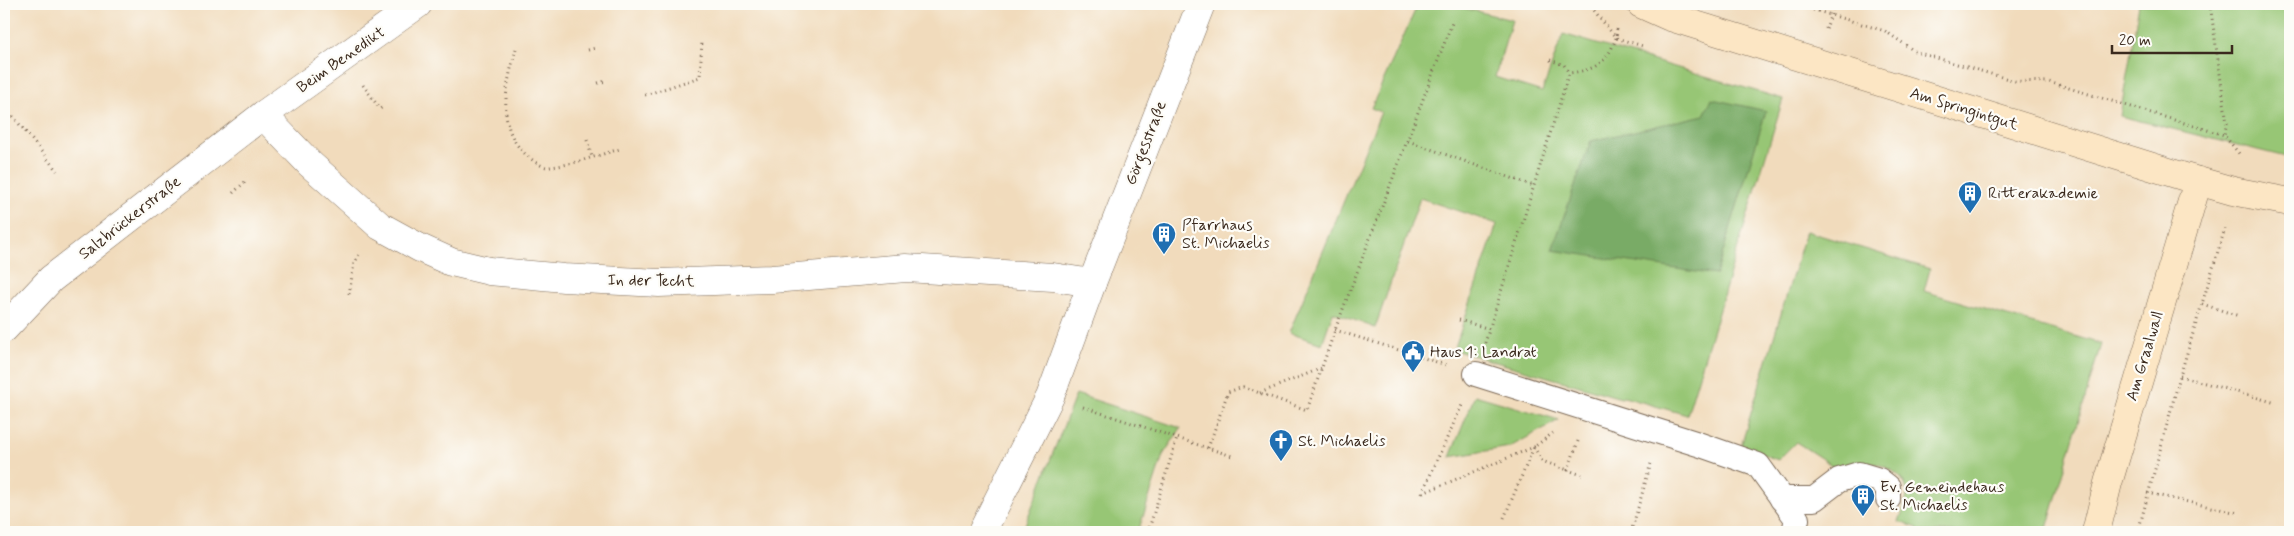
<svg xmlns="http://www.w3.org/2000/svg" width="2294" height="536" font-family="Mynerve,sans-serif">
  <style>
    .green { fill: #97c674; stroke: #697849 }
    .forest { fill: #79ab66; stroke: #5a6a42 }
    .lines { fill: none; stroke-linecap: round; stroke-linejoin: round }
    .lane-casing { stroke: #7b6855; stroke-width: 26 }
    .street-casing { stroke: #7b6855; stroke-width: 29 }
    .secondary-casing { stroke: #7b6855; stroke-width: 29 }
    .path { stroke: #7b6855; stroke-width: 3; stroke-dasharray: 1 4; stroke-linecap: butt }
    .lane { stroke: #fff; stroke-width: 24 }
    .street { stroke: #fff; stroke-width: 28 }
    .secondary { stroke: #fce6c4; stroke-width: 28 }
    .labels { text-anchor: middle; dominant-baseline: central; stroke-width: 4.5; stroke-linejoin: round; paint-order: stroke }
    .street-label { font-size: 16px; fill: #3b2a1e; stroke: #fdfcf7 }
    .poi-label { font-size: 16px; fill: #3b2a1e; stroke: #fdfcf7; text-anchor: start }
  </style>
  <rect width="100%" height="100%" fill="#fdfcf7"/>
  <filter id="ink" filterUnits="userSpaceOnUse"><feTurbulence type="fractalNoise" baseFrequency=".02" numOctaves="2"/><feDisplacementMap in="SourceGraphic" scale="10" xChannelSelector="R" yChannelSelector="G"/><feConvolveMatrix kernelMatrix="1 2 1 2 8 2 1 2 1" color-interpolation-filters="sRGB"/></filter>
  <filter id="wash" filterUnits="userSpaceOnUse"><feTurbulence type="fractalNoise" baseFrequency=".0096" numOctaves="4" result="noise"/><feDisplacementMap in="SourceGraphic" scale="20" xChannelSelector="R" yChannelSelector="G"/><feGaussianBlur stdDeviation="1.12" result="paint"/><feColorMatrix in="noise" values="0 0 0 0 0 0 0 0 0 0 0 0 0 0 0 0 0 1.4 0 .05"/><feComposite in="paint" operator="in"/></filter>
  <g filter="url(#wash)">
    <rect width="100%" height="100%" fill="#f1dbbc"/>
    <g class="green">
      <polygon points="1418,4 1448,4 1512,20 1495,77 1542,92 1563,34 1783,99 1687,415 1624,397 1621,398 1454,350 1497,224 1420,198 1375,328 1333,312 1322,344 1289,333 1381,112 1371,108"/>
      <polygon points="2139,4 2290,4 2290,158 2120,116"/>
      <path d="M1806 231 1930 269 1924 291 2101 344 2046 532H1917L1918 528 1899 522C1901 514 1908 500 1907 492 1905 473 1881 462 1865 463 1858 464 1850 470 1844 473L1796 442 1778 460 1741 446Z"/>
      <polygon points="1076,394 1181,428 1163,455 1138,532 1024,532 1026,522"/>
      <polygon points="1475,395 1559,420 1510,447 1450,457"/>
    </g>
    <polygon class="forest" points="1712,99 1766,111 1716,275 1552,250 1591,141 1704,115"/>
  </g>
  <g filter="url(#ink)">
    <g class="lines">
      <g class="lane-casing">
        <g id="lane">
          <polyline points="1476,374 1698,444 1758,465 1797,519 1794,532"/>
          <polyline points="1782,499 1814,499 1839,480 1859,474 1879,480 1888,487 1888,499"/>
        </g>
      </g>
      <g class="street-casing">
        <g id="street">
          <polyline points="263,115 310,164 380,226 420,248 451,262 489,271 564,278 659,283 772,279 906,268 1053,277 1092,283"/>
          <polyline points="4,329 51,279 263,115 418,4"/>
          <polyline points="982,532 1050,397 1092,283 1201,4"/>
        </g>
      </g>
      <g class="secondary-casing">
        <g id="secondary">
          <polyline points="1641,4 1670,17 2198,181 2233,191 2290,202"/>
          <polyline points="2096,532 2108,483 2198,181"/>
        </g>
      </g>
      <g class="path">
        <polyline points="1794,4 1885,31 1916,52 2015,81 2049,82 2224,135 2241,156"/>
        <polyline points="2210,4 2227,123 2224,135"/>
        <polyline points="1617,29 1616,38 1643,46"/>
        <polyline points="1826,29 1834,4"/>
        <path d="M516 49C506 87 494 130 530 158 535 162 543 168 550 167 573 165 598 155 620 149"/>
        <polyline points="588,50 596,48"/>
        <polyline points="1550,60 1564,65 1569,73"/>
        <polyline points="598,83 606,81"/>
        <polyline points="363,85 380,109 384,106"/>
        <polyline points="645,95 700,77 702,40"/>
        <polyline points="4,112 12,115 57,171"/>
        <polyline points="587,140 592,157"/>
        <polyline points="1408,141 1534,186"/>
        <polyline points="233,193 246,181"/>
        <polyline points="349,294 354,264 359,255"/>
        <polyline points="2202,304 2239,316"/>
        <polyline points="1459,320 1490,329"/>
        <polyline points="1335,330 1446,365"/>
        <path d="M1485 343 1569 73C1596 70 1607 63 1616 38L1589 4"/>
        <polyline points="2180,376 2276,403"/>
        <polyline points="1260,393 1322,368"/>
        <polyline points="1083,407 1232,456"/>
        <polyline points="1578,441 1568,470 1582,475"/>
        <polyline points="1208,448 1228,392 1243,387 1307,410 1335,330 1452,23"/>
        <polyline points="1422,493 1463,403"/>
        <polyline points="1423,493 1534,447 1542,461 1568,470"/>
        <polyline points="2147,493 2238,513"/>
        <polyline points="1504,518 1534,447 1553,433"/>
        <polyline points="1148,532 1177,438"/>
        <polyline points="1631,532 1651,463"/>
        <polyline points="2138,532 2180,376 2226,225"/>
      </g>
      <use href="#lane" class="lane"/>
      <use href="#street" class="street"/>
      <use href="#secondary" class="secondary"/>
    </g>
  </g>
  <defs>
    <g id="building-pin" transform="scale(1.25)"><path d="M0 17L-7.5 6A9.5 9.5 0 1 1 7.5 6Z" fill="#1f6fb2" stroke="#fdfcf7"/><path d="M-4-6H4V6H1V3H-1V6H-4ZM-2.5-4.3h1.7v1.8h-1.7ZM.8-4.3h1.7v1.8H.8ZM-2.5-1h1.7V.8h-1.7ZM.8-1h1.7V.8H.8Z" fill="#fff"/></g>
    <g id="civic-pin" transform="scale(1.25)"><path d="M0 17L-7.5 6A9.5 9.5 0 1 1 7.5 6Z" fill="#1f6fb2" stroke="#fdfcf7"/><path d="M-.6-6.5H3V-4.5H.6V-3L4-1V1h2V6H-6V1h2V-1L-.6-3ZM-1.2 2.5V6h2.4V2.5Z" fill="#fff"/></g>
    <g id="church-pin" transform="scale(1.25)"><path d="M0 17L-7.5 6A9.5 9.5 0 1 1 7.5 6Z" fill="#1f6fb2" stroke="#fdfcf7"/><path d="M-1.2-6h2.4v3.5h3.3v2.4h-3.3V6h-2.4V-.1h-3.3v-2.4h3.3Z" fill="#fff"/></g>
  </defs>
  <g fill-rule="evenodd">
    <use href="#building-pin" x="1970" y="193"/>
    <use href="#building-pin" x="1164" y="234"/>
    <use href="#civic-pin" x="1413" y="352"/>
    <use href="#church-pin" x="1281" y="441"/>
    <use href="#building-pin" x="1863" y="496"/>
  </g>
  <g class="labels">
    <g class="street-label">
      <text transform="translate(341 60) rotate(-35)">Beim Benedikt</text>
      <text transform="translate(1964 109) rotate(17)">Am Springintgut</text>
      <text transform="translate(1146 143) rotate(-69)">Görgesstraße</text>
      <text transform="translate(130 218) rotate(-38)">Salzbrückerstraße</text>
      <text transform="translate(651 281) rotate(1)">In der Techt</text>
      <text transform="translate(2145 356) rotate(-73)">Am Graalwall</text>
    </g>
    <g class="poi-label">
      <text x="1988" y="193">Ritterakademie</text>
      <text x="1182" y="225">Pfarrhaus<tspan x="1182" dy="18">St. Michaelis</tspan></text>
      <text x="1430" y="352">Haus 1: Landrat</text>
      <text x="1298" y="441">St. Michaelis</text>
      <text x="1880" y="487">Ev. Gemeindehaus<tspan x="1880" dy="18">St. Michaelis</tspan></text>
    </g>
  </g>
  <rect width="2294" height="536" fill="none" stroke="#fdfcf7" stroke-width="20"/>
  <path d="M2112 45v8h120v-8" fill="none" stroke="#3b2a1e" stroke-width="2.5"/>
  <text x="2119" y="45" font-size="15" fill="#3b2a1e" stroke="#fdfcf7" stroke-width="4" paint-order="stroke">20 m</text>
</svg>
